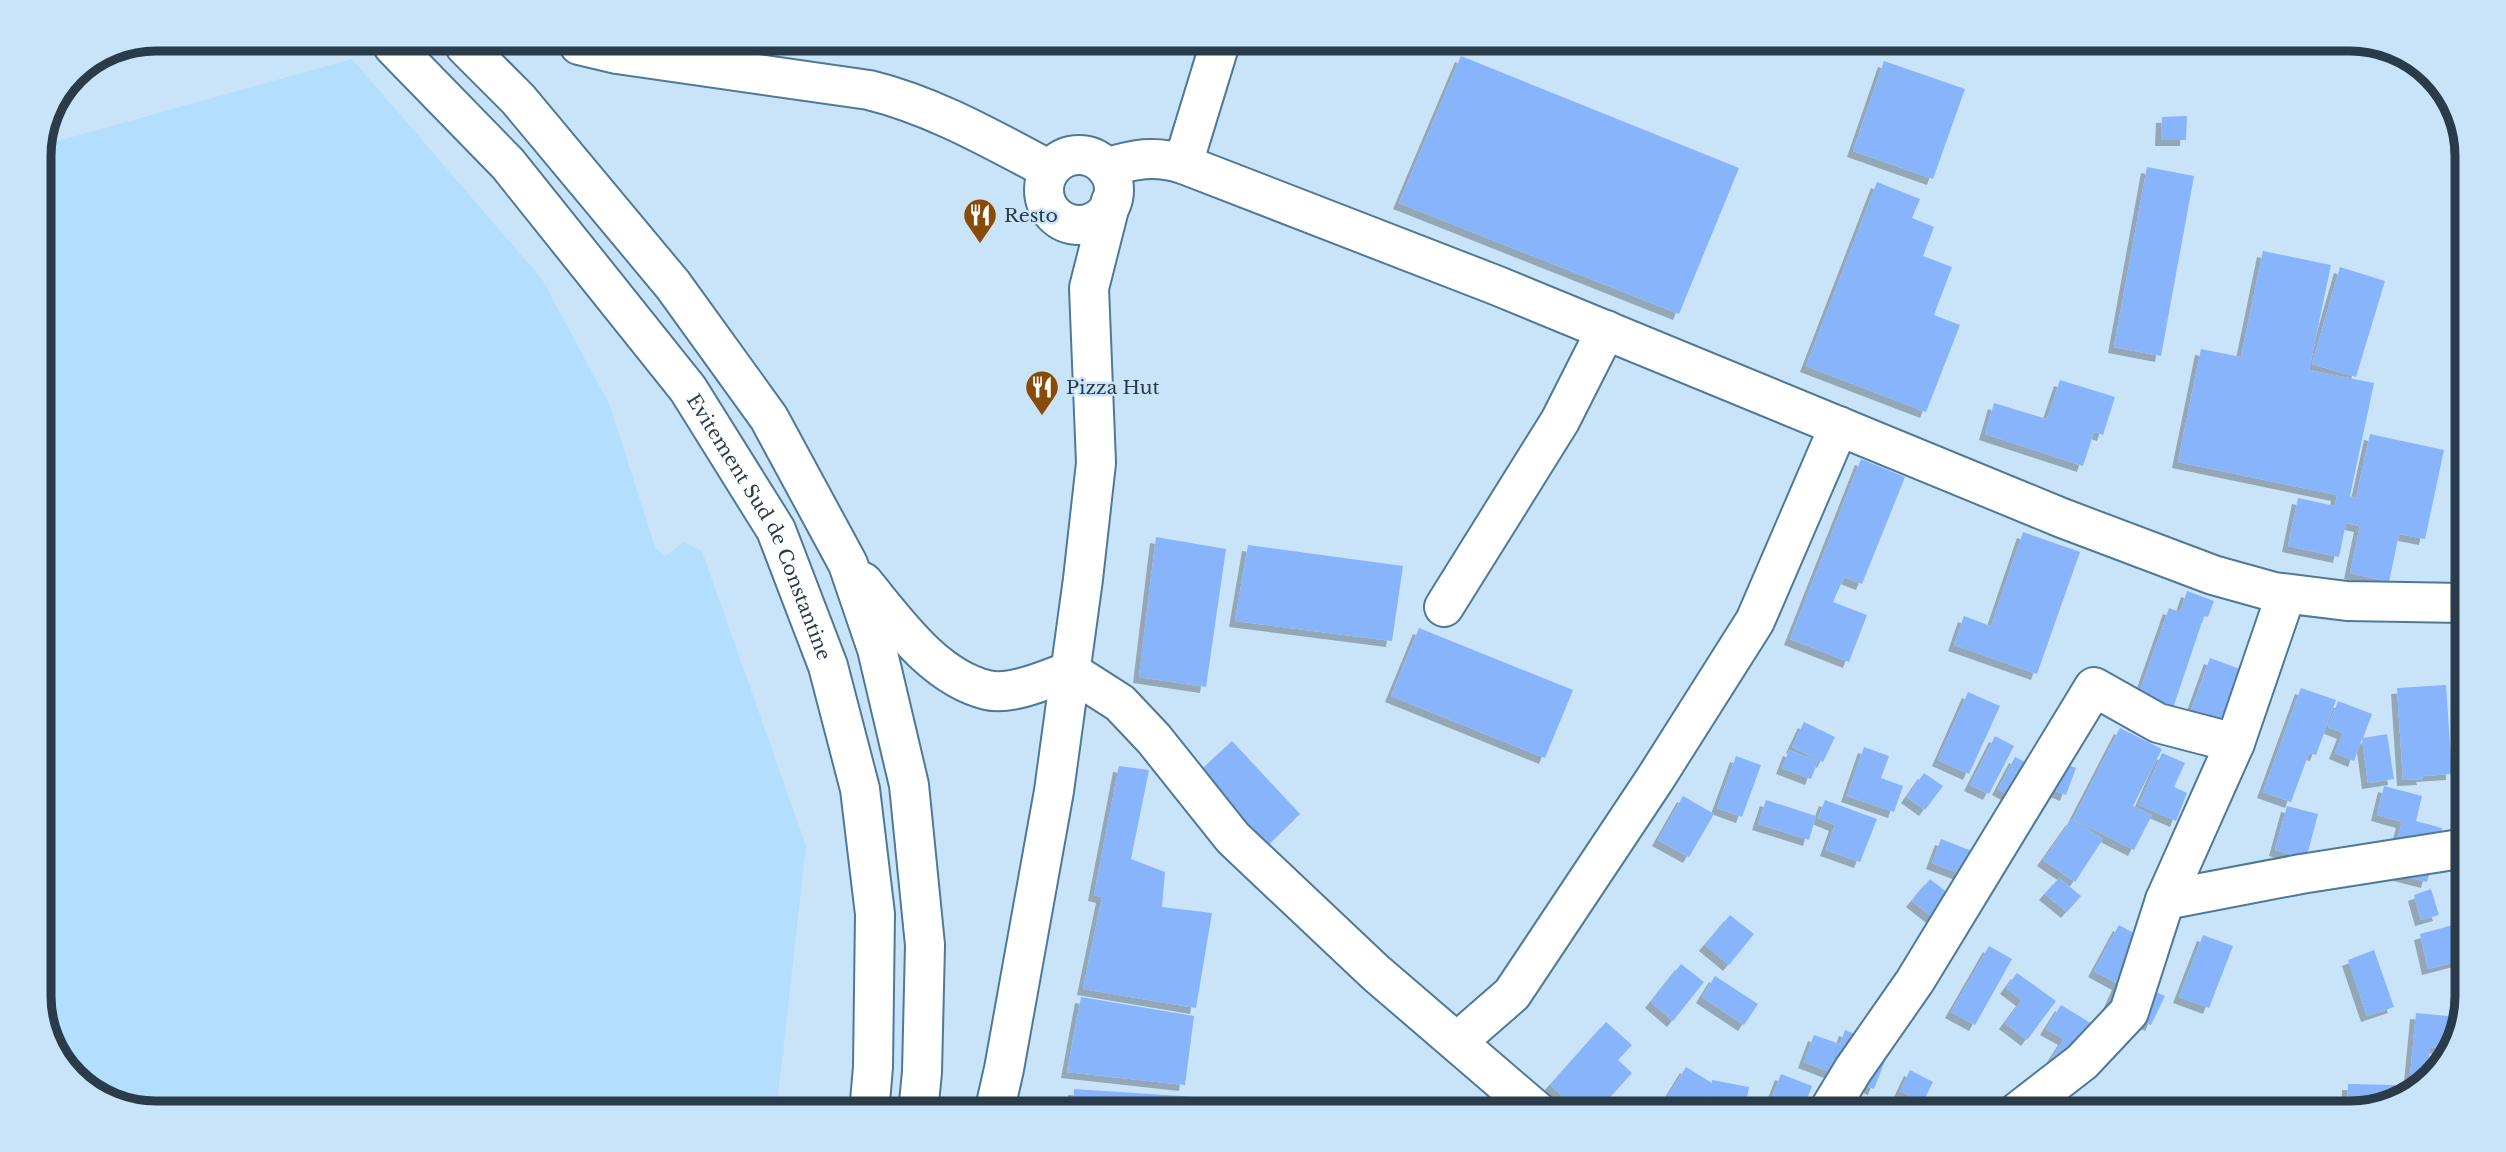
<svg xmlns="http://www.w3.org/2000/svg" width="2506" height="1152" font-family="'Libre Baskerville',serif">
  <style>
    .built { fill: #b4defd }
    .building { fill: #88b4fc; filter: url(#shadow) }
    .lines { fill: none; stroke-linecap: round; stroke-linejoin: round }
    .street-casing { stroke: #4e7997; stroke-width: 42 }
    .secondary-casing { stroke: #4e7997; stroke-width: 42 }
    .highway-casing { stroke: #4e7997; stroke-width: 42 }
    .street { stroke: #fff; stroke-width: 38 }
    .secondary { stroke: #fff; stroke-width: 38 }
    .highway { stroke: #fff; stroke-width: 38 }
    .labels { text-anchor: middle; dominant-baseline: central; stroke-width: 5; stroke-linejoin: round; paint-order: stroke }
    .poi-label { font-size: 19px; fill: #2a3c49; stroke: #c9e4f8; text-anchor: start }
    .street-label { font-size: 19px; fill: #2a3c49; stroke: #c9e4f8 }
    .rim { fill: none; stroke: #2a3c49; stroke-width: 9 }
  </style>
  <defs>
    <filter id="shadow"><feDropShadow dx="-6" dy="6" stdDeviation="0" flood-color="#0004"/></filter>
  </defs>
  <rect width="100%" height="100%" fill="#c9e4f8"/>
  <polygon class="built" points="352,59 542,279 610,406 655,547 665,556 684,542 702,551 806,846 776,1113 156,1113 111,1104 62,1067 39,1004 39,149 40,146"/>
  <g class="building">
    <polygon points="1461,56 1739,168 1679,314 1399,203"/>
    <polygon points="1884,61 1965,89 1933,179 1853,151"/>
    <polygon points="2187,116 2186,140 2161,140 2162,117"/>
    <polygon points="2147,167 2194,176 2161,356 2114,347"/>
    <polygon points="1877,182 1920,199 1912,218 1934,227 1923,256 1952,267 1934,315 1960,325 1926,412 1806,366"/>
    <polygon points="2263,251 2331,265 2309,370 2374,383 2350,496 2356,498 2370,434 2444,450 2425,539 2399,534 2389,582 2350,573 2360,526 2346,523 2339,557 2288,546 2298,498 2335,506 2337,495 2178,462 2201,349 2241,357"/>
    <polygon points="2340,267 2385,281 2356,377 2312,364"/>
    <polygon points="2060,380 2115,397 2103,435 2094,432 2083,466 1985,434 1994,403 2047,419"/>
    <polygon points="1861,459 1905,477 1862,584 1844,577 1833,602 1867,615 1849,662 1790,639"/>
    <polygon points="2023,532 2080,552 2037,674 1954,645 1964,616 1991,626"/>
    <polygon points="1156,537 1226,549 1206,687 1139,677"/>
    <polygon points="1248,545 1403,566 1392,641 1235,621"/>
    <polygon points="2187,591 2214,601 2208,617 2204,616 2172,711 2137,699 2169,608 2180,612"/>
    <polygon points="1419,628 1573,690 1545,758 1391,696"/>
    <polygon points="2210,658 2240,669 2220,724 2190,713"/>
    <polygon points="2446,685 2452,774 2422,776 2423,779 2403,780 2397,688"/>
    <polygon points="2301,688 2336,700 2316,755 2309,753 2291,802 2263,792"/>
    <polygon points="1968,692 2000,706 1969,774 1938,760"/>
    <polygon points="2338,701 2372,714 2363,738 2387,734 2394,779 2368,783 2362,739 2354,761 2335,753 2343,733 2328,727"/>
    <polygon points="1804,722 1835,737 1823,762 1792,747"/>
    <polygon points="2120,728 2162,749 2133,806 2152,815 2134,850 2073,819"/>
    <polygon points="1995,736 2014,746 1989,794 1970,785"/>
    <polygon points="1232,741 1300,814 1259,854 1192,778"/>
    <polygon points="1864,747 1889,756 1881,778 1903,786 1894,812 1847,796"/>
    <polygon points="1789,750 1818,761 1811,779 1782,768"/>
    <polygon points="2162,753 2185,763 2174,787 2187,793 2176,821 2139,805"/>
    <polygon points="2038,754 2076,768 2066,795 2028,780"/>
    <polygon points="1736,756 1761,765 1742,817 1717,808"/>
    <polygon points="2015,757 2031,765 2013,797 1998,789"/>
    <polygon points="1119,766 1149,770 1131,859 1165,872 1162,907 1212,913 1196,1008 1083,989 1102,897 1094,895"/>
    <polygon points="1924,773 1943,786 1925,810 1907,797"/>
    <polygon points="2384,786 2422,796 2416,821 2442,828 2427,882 2388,872 2402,822 2377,815"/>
    <polygon points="1683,796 1714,814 1689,857 1658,840"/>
    <polygon points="1766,800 1816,816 1809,840 1758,824"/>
    <polygon points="1825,800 1877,819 1860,862 1826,850 1835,825 1818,818"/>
    <polygon points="2287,806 2318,814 2306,859 2275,850"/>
    <polygon points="2072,819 2103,839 2075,882 2043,860"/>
    <polygon points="1941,839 1987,857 1979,881 1932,863"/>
    <polygon points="2059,878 2081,896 2067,912 2045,894"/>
    <polygon points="1930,879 1958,901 1941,924 1912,901"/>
    <polygon points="2431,889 2439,915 2421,920 2414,895"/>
    <polygon points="1730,915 1754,934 1729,965 1705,945"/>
    <polygon points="2119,925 2148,941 2127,979 2165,996 2151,1025 2108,1006 2118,984 2094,971"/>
    <polygon points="2453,925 2459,950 2459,961 2428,969 2420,934"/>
    <polygon points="2203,935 2233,946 2209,1008 2179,997"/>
    <polygon points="1989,946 2012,959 1975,1025 1951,1012"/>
    <polygon points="2374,950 2394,1007 2367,1016 2348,960"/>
    <polygon points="1681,964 1704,982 1673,1021 1651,1002"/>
    <polygon points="2017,973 2056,1001 2027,1040 2005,1023 2022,1000 2006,988"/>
    <polygon points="1715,976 1758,1004 1744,1025 1702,997"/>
    <polygon points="1081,997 1194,1016 1185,1085 1067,1072"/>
    <polygon points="2061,1005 2117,1039 2091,1081 2052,1058 2064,1039 2046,1029"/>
    <polygon points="2416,1013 2459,1017 2458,1041 2452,1049 2430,1047 2427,1078 2410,1076"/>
    <polygon points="1606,1022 1632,1045 1618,1060 1632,1073 1596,1113 1582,1113 1550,1085"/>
    <polygon points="1845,1030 1890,1048 1874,1089 1804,1062 1814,1035 1840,1044"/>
    <polygon points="2438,1051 2450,1052 2436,1068"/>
    <polygon points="1686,1067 1712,1083 1712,1080 1749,1087 1744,1113 1706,1113 1710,1095 1698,1113 1667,1113 1660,1109"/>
    <polygon points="1910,1070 1933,1082 1923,1102 1900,1091"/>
    <polygon points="1781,1074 1812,1086 1803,1109 1772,1097"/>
    <polygon points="2348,1084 2395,1085 2394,1100 2347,1113"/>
    <polygon points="1074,1089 1196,1097 1197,1113 1073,1113"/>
    <polygon points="1770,1097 1789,1105 1785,1113 1763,1113"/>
    <polygon points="1886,1101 1909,1113 1879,1113"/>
    <polygon points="1618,1104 1628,1113 1608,1113"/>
  </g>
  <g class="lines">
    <g class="street-casing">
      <g id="street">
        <polyline points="1183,164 1220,43"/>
        <polyline points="1444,607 1560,421 1606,330"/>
        <polyline points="1070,671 1120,703 1154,739 1233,838 1376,973 1539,1113"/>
        <polyline points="2165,900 2301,874 2460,849"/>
        <polyline points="1457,1042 1512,994 1655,779 1755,621 1839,426"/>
        <polyline points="1827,1113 1853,1070 1915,981 2094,687 2158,723 2235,743"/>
        <polyline points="2016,1113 2082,1062 2129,1012 2165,900 2235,743 2286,594"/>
      </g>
    </g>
    <g class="secondary-casing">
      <g id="secondary">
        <path d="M579 45 617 54 869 90C934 106 991 139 1050 170"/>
        <circle cx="1079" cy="190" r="35"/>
        <path d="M1106 168C1133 159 1155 155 1183 164L1498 286 2062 518 2213 575 2274 592 2347 601 2463 603"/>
        <polyline points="994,1113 1004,1069 1054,791 1083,579 1096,463 1089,288 1111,201"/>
      </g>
    </g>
    <g class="highway-casing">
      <g id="highway">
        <path id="s1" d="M393 46 508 164 688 389 776 530 828 666 860 789 875 914 873 1067 869 1113"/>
        <polyline points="465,46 518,99 673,285 769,418 848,564 877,649 909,785 925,945 922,1072 918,1113"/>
        <path d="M863 582C897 623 934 677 987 690 1011 696 1048 679 1070 671"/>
      </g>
    </g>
    <use href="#street" class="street"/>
    <use href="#secondary" class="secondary"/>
    <use href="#highway" class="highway"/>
  </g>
  <defs>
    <g id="restaurant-pin" transform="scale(1.75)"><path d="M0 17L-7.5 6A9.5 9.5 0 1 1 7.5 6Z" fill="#884b08" stroke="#c9e4f8"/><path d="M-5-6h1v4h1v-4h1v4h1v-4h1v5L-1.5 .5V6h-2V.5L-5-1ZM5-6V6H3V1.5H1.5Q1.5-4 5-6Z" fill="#fff"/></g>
  </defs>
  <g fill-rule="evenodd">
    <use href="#restaurant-pin" x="980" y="215"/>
    <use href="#restaurant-pin" x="1042" y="387"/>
  </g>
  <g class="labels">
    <g class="poi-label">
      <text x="1004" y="215">Resto</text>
      <text x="1066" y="387">Pizza Hut</text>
    </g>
    <g class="street-label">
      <text stroke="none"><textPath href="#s1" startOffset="609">Evitement Sud de Constantine</textPath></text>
    </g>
  </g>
  <path d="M0 0H2506V1152H0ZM156 51H2350A105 105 0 0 1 2455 156V996A105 105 0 0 1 2350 1101H156A105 105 0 0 1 51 996V156A105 105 0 0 1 156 51Z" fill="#c9e4f8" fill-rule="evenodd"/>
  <path class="rim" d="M156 51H2350A105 105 0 0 1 2455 156V996A105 105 0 0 1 2350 1101H156A105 105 0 0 1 51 996V156A105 105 0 0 1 156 51Z"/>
</svg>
